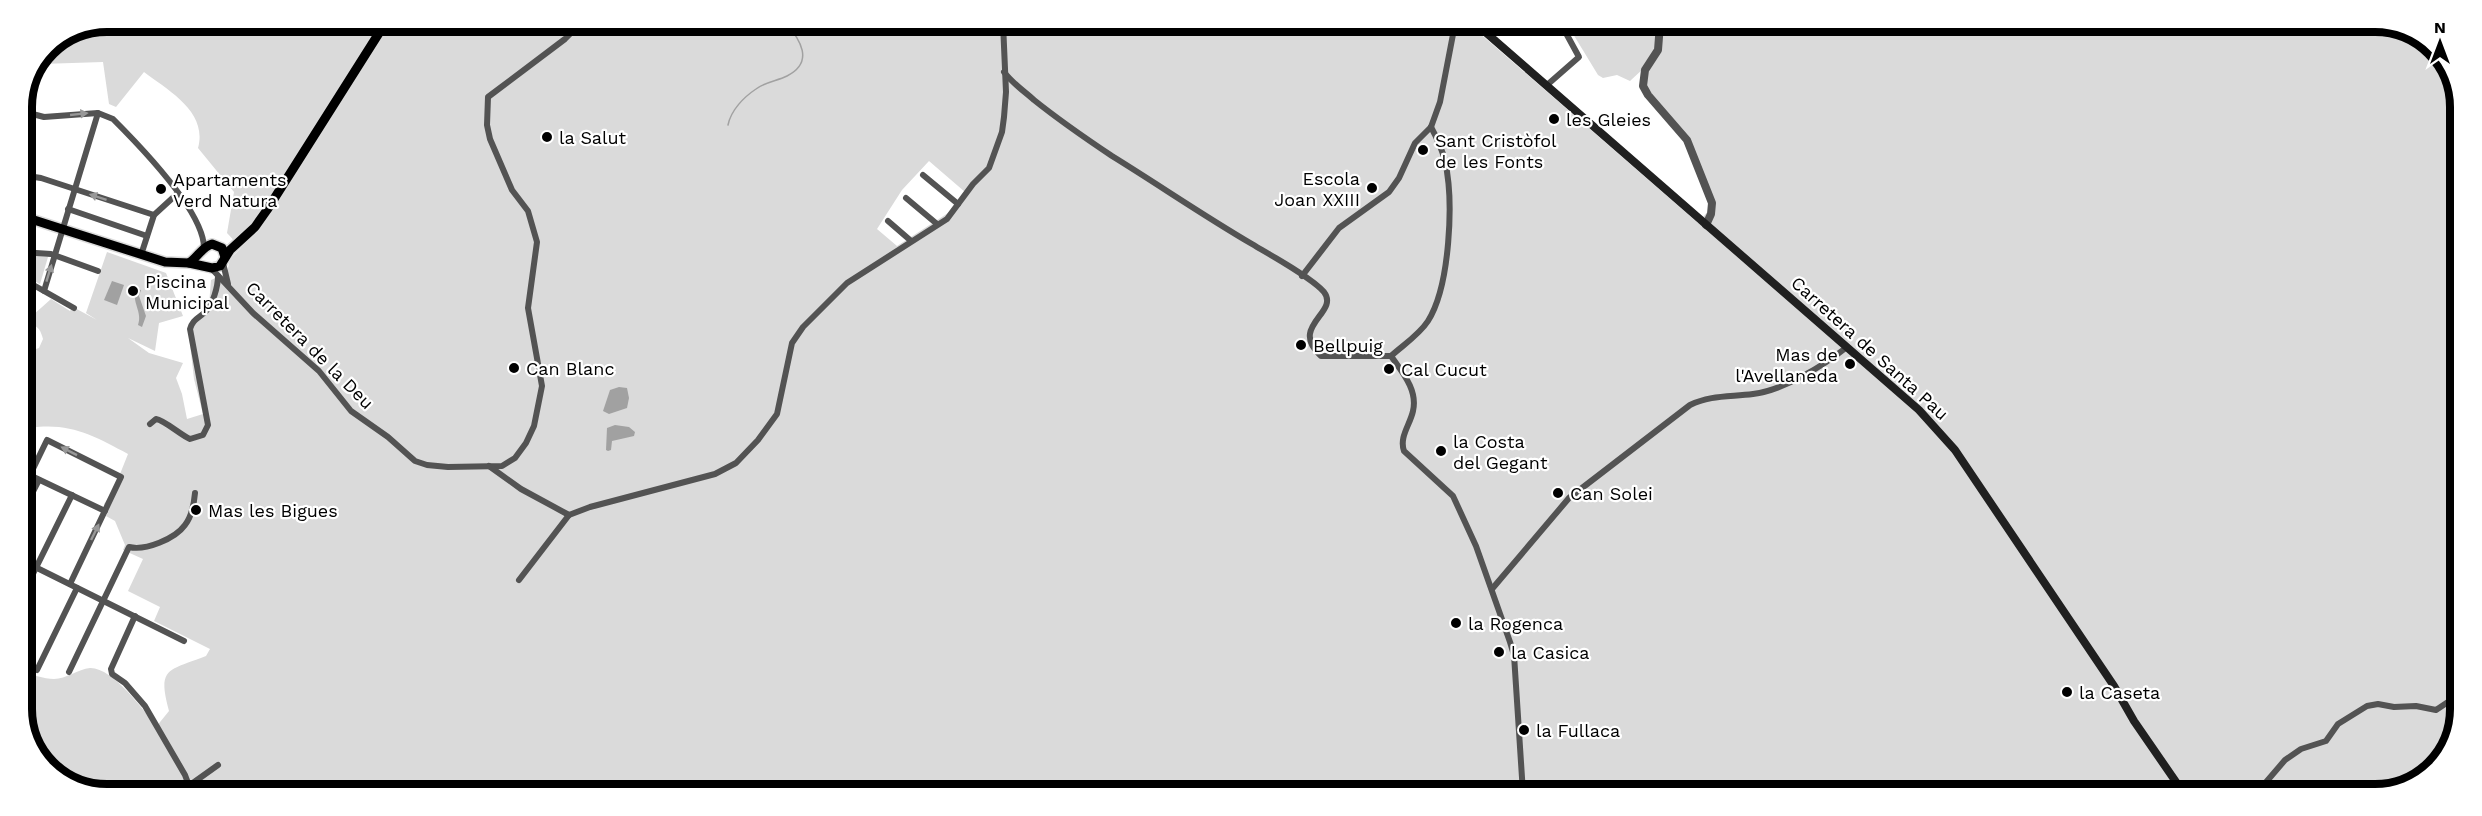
<svg xmlns="http://www.w3.org/2000/svg" width="2482" height="816" font-family="'Work Sans',sans-serif">
  <style>
    .green { fill: #dadada; fill-rule: evenodd }
    .water { fill: #a1a1a1 }
    .lines { fill: none; stroke-linecap: round; stroke-linejoin: round }
    .stream { stroke: #a1a1a1; stroke-width: 1.5 }
    .primary-casing { stroke: #dbdbdb; stroke-width: 12 }
    .minor { stroke: #535353; stroke-width: 6 }
    .tertiary { stroke: #535353; stroke-width: 8 }
    .secondary { stroke: #202020; stroke-width: 8 }
    .primary { stroke: #000; stroke-width: 9 }
    .oneway { fill: #989898 }
    .poi-dot { fill: #000; stroke: #fff; stroke-width: 2 }
    .labels { text-anchor: middle; dominant-baseline: central; stroke-width: 4.5; stroke-linejoin: round; paint-order: stroke }
    .poi-label { font-size: 18px; fill: #000; stroke: #fff; text-anchor: start }
    .street-label { font-size: 18px; fill: #000; stroke: #fff }
    .rim { fill: none; stroke: #000; stroke-width: 8 }
  </style>
  <rect width="100%" height="100%" fill="#fff"/>
  <g class="green">
    <path d="M107 21 387 22 390 24 392 22 1469 24 1698 223 1709 210 1708 197 1682 138 1643 92 1644 68 1630 81 1617 75 1603 78 1598 75 1567 24 2402 25 2443 54 2461 101 2457 736 2427 777 2376 795H2187L2179 782 2153 792 2154 795 80 791 39 762 21 715V672C31 674 44 679 54 679 66 679 78 669 90 668 112 667 145 711 156 727L169 711C157 667 168 671 206 656L210 649 154 621 160 607 128 591 143 559 123 550 125 545 115 521 106 516 108 511 104 504 114 489 128 454C94 436 70 422 30 428L21 420V358L28 357 27 352 39 348 43 339C40 327 36 324 23 324L51 299 70 311 73 307 97 320 86 313 107 252 166 273 183 316 159 323 155 351 128 338 149 353 183 363 176 378 182 394 187 419 203 414 194 379 188 327 209 305 211 280 227 273 230 259 241 248 227 233 234 192 198 148C208 112 169 91 144 72L116 107 109 104 103 62 41 64 46 46ZM929 161 965 192 948 213 897 246 877 229 902 190Z"/>
    <polygon points="21,254 48,257 40,284 21,274"/>
  </g>
  <g class="water">
    <polygon points="112,281 124,285 117,305 104,300"/>
    <path d="M136 289 141 290 139 296 146 316 142 327 138 325C143 312 131 302 136 289Z"/>
    <polygon points="619,387 627,388 629,398 627,408 609,414 603,411 610,390"/>
    <polygon points="615,425 629,427 635,432 634,436 612,441 611,450 608,451 606,450 607,428"/>
  </g>
  <g class="lines">
    <path class="stream" d="M728 125C731 110 744 97 756 89 765 82 777 81 787 76 815 62 800 39 785 22"/>
    <g class="primary-casing">
      <g id="primary">
        <polyline points="21,219 34,220 165,262 189,263 212,268 220,266 230,250 255,227 267,210 386,22"/>
        <path d="M189 263C198 257 202 247 212 244L222 248 225 257"/>
      </g>
    </g>
    <g class="minor">
      <path d="M1004 72C1012 83 1024 91 1034 100 1059 120 1085 138 1112 156 1159 185 1204 216 1252 244 1270 255 1311 277 1324 292 1340 313 1288 326 1321 356H1391C1402 372 1418 390 1413 411 1410 425 1399 437 1404 451L1453 496 1476 546 1510 642 1514 655 1523 793"/>
      <polyline points="1547,85 1579,57 1561,24"/>
      <path d="M21 111 44 117 98 113 113 119C139 145 204 212 204 248"/>
      <polyline points="21,175 41,178 154,215"/>
      <polyline points="923,175 958,204"/>
      <polyline points="906,198 937,224"/>
      <polyline points="68,209 147,236"/>
      <polyline points="888,221 910,240"/>
      <polyline points="21,252 51,254 98,271"/>
      <polyline points="141,255 154,215 178,193"/>
      <polyline points="223,263 228,284"/>
      <polyline points="211,268 253,313 319,371 351,411 388,437 415,461 427,465 448,467 502,466 515,458 526,443 534,426 542,386 528,308 537,242 528,211 512,190 490,139 487,125 488,97 565,39 582,22"/>
      <polyline points="1302,276 1339,228 1389,192 1399,178 1415,143 1431,127 1440,102 1455,24"/>
      <polyline points="21,278 74,308"/>
      <polyline points="44,291 98,113"/>
      <polyline points="21,338 24,338"/>
      <path d="M1391 356C1403 345 1419 335 1428 321 1450 286 1454 201 1445 161 1442 149 1437 138 1431 127"/>
      <path d="M150 424 156 419C164 420 181 435 190 439L203 435 208 425 190 329C193 319 198 319 205 312 213 305 218 286 218 276"/>
      <polyline points="489,466 521,489 569,515"/>
      <polyline points="21,471 105,511"/>
      <polyline points="30,475 47,440 121,477 70,584"/>
      <polyline points="21,515 39,480"/>
      <polyline points="21,560 184,641"/>
      <polyline points="519,580 569,515 590,507 715,474 736,463 758,440 777,414 792,343 803,327 847,283 947,219 973,184 989,168 1002,132 1004,117 1006,92 1003,23"/>
      <path d="M1492 589 1569 498 1690 405C1710 395 1730 397 1753 394 1784 390 1823 366 1847 347"/>
      <polyline points="21,598 72,495"/>
      <polyline points="135,616 111,669 112,674 125,683 145,706 185,775 191,791"/>
      <polyline points="37,670 77,588"/>
      <path d="M69 672 129 547C145 551 175 539 185 525 192 516 194 504 195 493"/>
      <polyline points="190,785 218,765"/>
      <polyline points="2255,795 2285,760 2301,749 2326,741 2338,724 2367,706 2378,704 2394,707 2416,706 2436,710 2457,696"/>
    </g>
    <polyline class="tertiary" points="1660,24 1658,50 1645,70 1643,86 1648,95 1687,140 1712,203 1711,214 1706,225"/>
    <polyline class="secondary" points="1476,24 1919,410 1955,450 2114,686 2134,721 2185,795"/>
    <use href="#primary" class="primary"/>
  </g>
  <defs><path id="oneway-solid" d="M-6-.8H1V-3.2L6.5 0L1 3.2V.8H-6Z" transform="scale(1.5)"/></defs>
  <g class="oneway">
    <use href="#oneway-solid" transform="translate(79 114) rotate(-6)"/>
    <use href="#oneway-solid" transform="translate(98 197) rotate(-162)"/>
    <use href="#oneway-solid" transform="translate(49 273) rotate(-73)"/>
    <use href="#oneway-solid" transform="translate(69 451) rotate(-153)"/>
    <use href="#oneway-solid" transform="translate(95 532) rotate(-64)"/>
  </g>
  <g class="poi-dot">
    <circle cx="1554" cy="119" r="6"/>
    <circle cx="547" cy="137" r="6"/>
    <circle cx="1423" cy="150" r="6"/>
    <circle cx="1372" cy="188" r="6"/>
    <circle cx="161" cy="189" r="6"/>
    <circle cx="133" cy="291" r="6"/>
    <circle cx="1301" cy="345" r="6"/>
    <circle cx="1850" cy="364" r="6"/>
    <circle cx="514" cy="368" r="6"/>
    <circle cx="1389" cy="369" r="6"/>
    <circle cx="1441" cy="451" r="6"/>
    <circle cx="1558" cy="493" r="6"/>
    <circle cx="196" cy="510" r="6"/>
    <circle cx="1456" cy="623" r="6"/>
    <circle cx="1499" cy="652" r="6"/>
    <circle cx="2067" cy="692" r="6"/>
    <circle cx="1524" cy="730" r="6"/>
  </g>
  <g class="labels">
    <g class="poi-label">
      <text x="1566" y="119">les Gleies</text>
      <text x="559" y="137">la Salut</text>
      <text x="1435" y="140">Sant Cristòfol<tspan x="1435" dy="21">de les Fonts</tspan></text>
      <text x="1360" y="178" text-anchor="end">Escola<tspan x="1360" dy="21">Joan XXIII</tspan></text>
      <text x="173" y="179">Apartaments<tspan x="173" dy="21">Verd Natura</tspan></text>
      <text x="145" y="281">Piscina<tspan x="145" dy="21">Municipal</tspan></text>
      <text x="1313" y="345">Bellpuig</text>
      <text x="1838" y="354" text-anchor="end">Mas de<tspan x="1838" dy="21">l'Avellaneda</tspan></text>
      <text x="526" y="368">Can Blanc</text>
      <text x="1401" y="369">Cal Cucut</text>
      <text x="1453" y="441">la Costa<tspan x="1453" dy="21">del Gegant</tspan></text>
      <text x="1570" y="493">Can Solei</text>
      <text x="208" y="510">Mas les Bigues</text>
      <text x="1468" y="623">la Rogenca</text>
      <text x="1511" y="652">la Casica</text>
      <text x="2079" y="692">la Caseta</text>
      <text x="1536" y="730">la Fullaca</text>
    </g>
    <g class="street-label">
      <text transform="translate(310 345) rotate(45)">Carretera de la Deu</text>
      <text transform="translate(1870 348) rotate(42)">Carretera de Santa Pau</text>
    </g>
  </g>
  <path d="M0 0H2482V816H0ZM107 32H2375A75 75 0 0 1 2450 107V709A75 75 0 0 1 2375 784H107A75 75 0 0 1 32 709V107A75 75 0 0 1 107 32Z" fill="#fff" fill-rule="evenodd"/>
  <path class="rim" d="M107 32H2375A75 75 0 0 1 2450 107V709A75 75 0 0 1 2375 784H107A75 75 0 0 1 32 709V107A75 75 0 0 1 107 32Z"/>
  <g transform="translate(2440 42)" stroke="#ffffff" stroke-width="4.5" paint-order="stroke">
  <path d="M0-4.5L10 22L0 15L-10 22Z" fill="#000000"/>
  <text y="-9" font-size="16" font-weight="bold" text-anchor="middle" fill="#000000">N</text>
  </g>
</svg>
